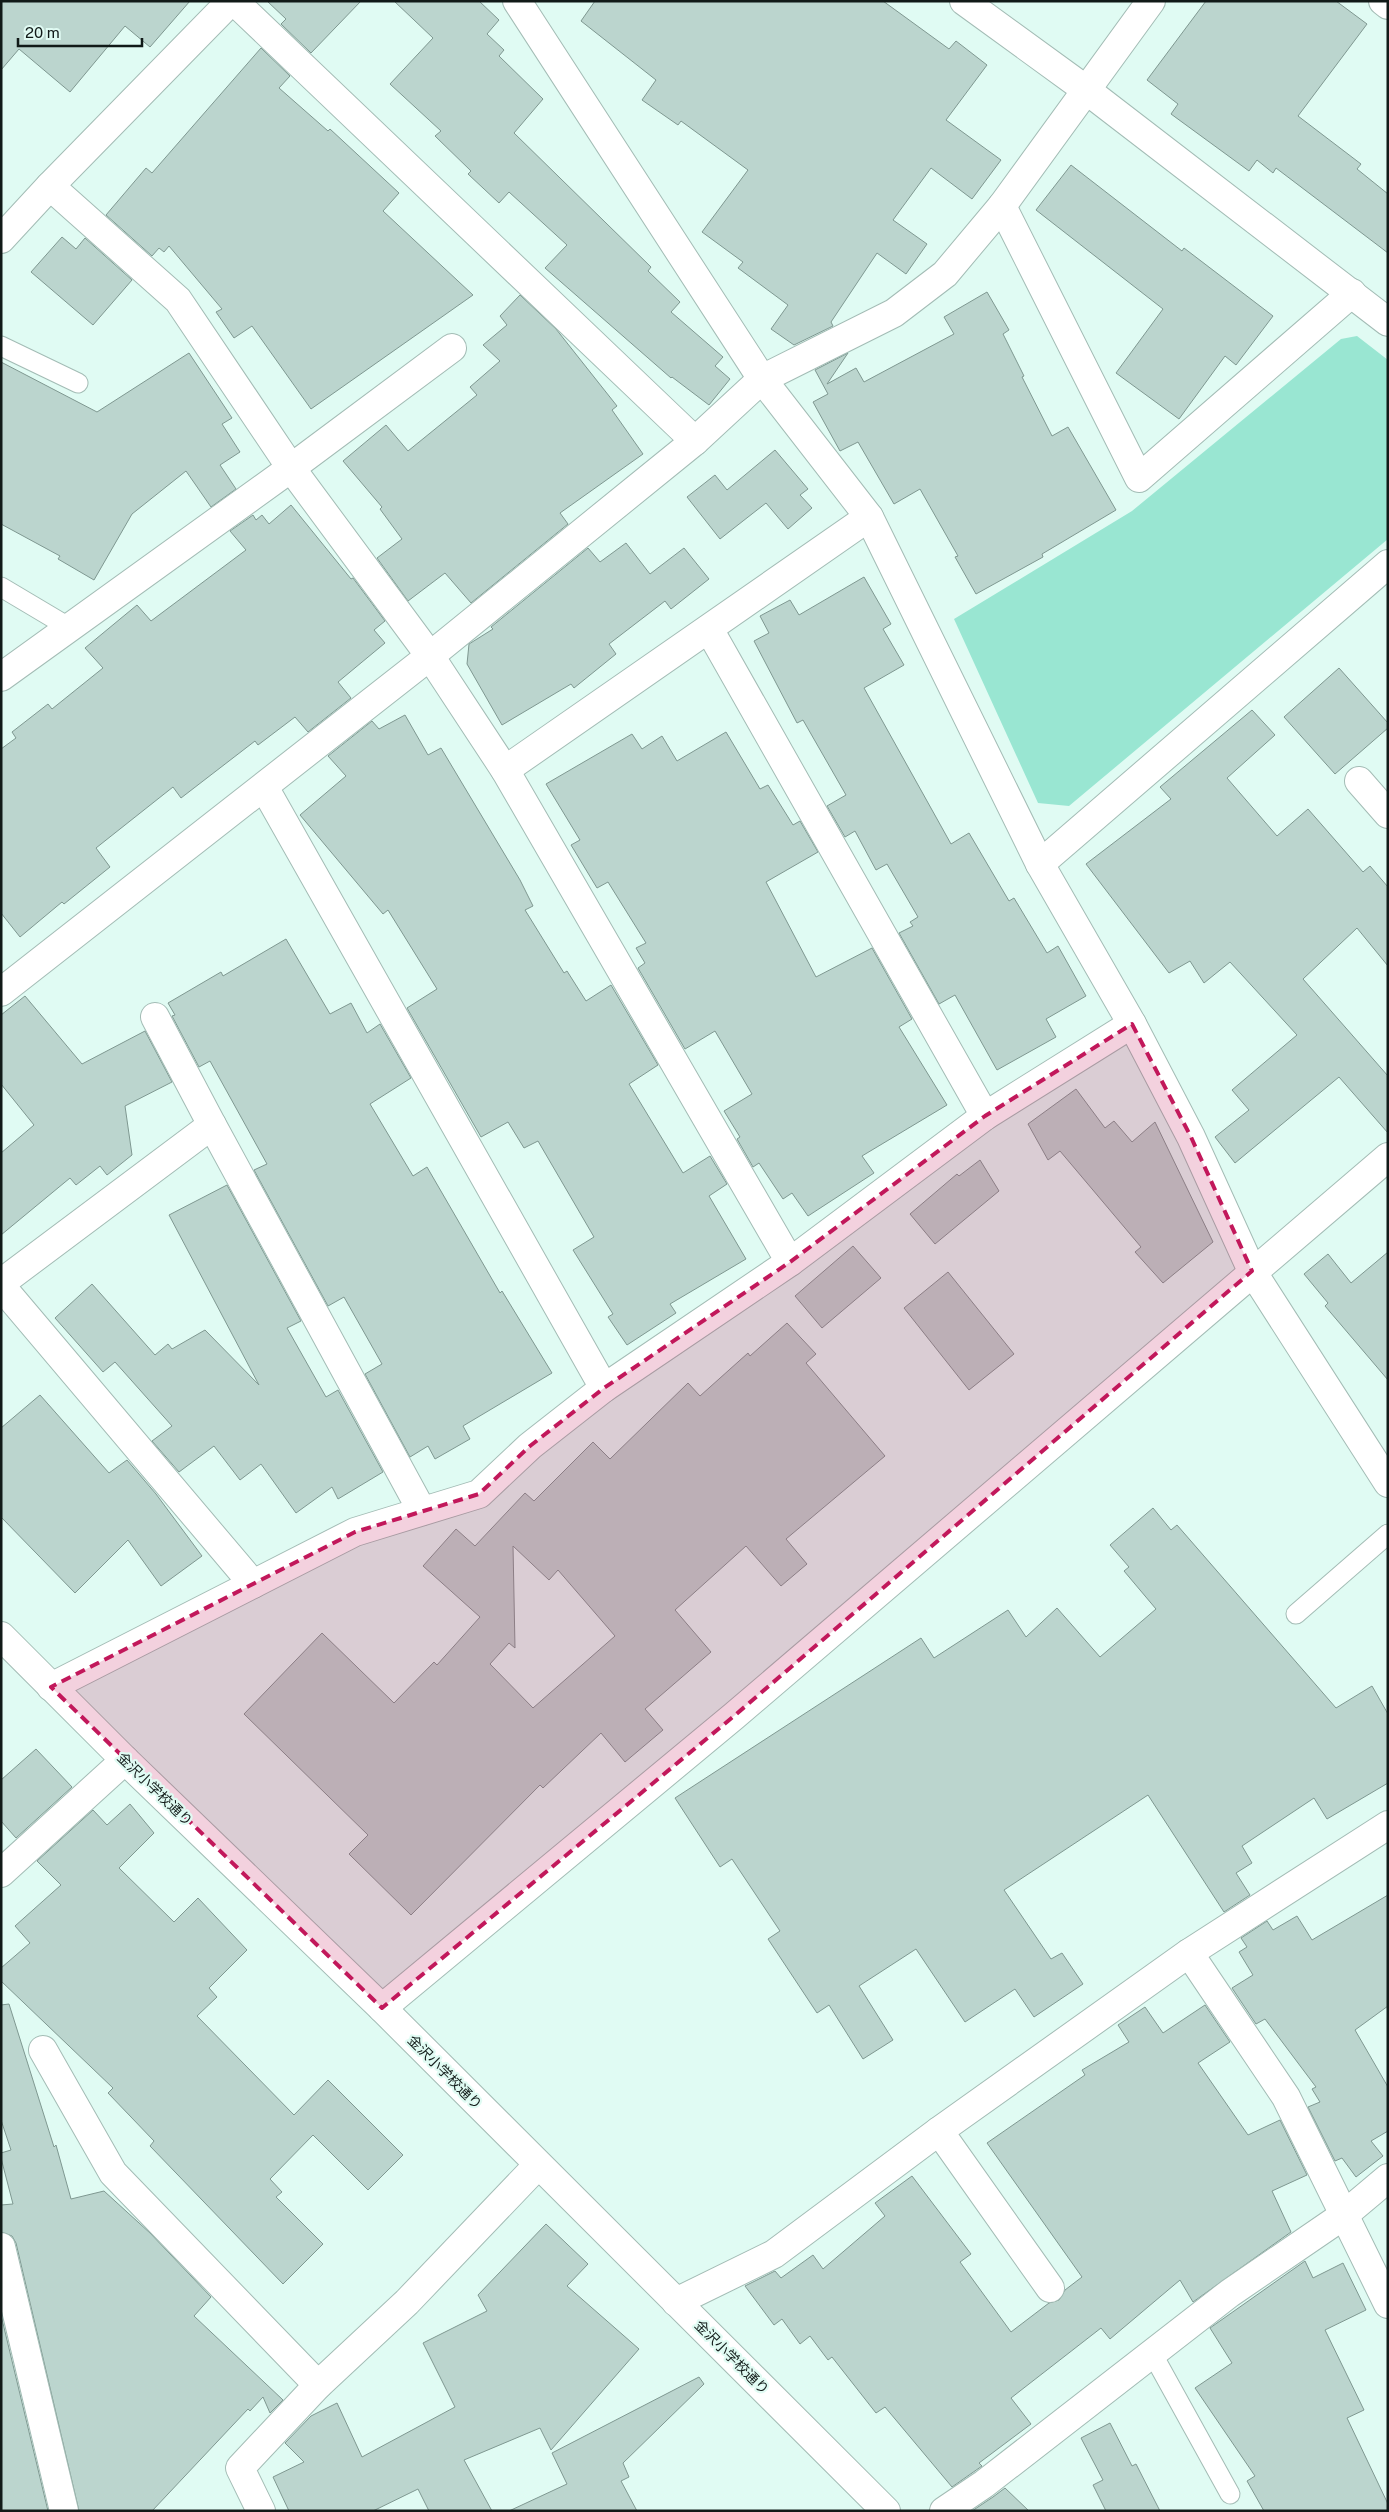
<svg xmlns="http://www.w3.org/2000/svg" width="1389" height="2512" font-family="'Public Sans','Noto Sans JP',sans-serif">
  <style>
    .green { fill: #99e6d2 }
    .building { fill: #bbd5ce; stroke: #7f9891; fill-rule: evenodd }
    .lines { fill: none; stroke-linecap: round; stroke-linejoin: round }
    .service-casing { stroke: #a3bcb5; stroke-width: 21 }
    .minor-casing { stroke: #a3bcb5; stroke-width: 30 }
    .tertiary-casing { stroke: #a3bcb5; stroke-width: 30 }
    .service { stroke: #fff; stroke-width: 19 }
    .minor { stroke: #fff; stroke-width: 28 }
    .tertiary { stroke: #fff; stroke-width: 28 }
    .marked { fill: #c2185b; fill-opacity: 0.2; stroke: #c2185b; stroke-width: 4; stroke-dasharray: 10 6; stroke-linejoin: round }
    .labels { text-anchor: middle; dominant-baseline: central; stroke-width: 4.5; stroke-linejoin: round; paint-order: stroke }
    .street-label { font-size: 14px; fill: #111a18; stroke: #e0fbf3 }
  </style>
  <rect width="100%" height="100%" fill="#e0fbf3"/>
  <polygon class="green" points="1357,336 1388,360 1388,539 1069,806 1038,803 954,619 1132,511 1341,339"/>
  <g class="building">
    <polygon points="1,1 190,1 150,47 125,26 70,92 19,49 1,70"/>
    <polygon points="267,1 361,1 311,53 281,24 286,19"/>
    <polygon points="394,1 479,1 499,20 487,34 504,50 499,56 543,99 514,133 651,267 648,271 680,302 671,312 723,357 715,366 730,379 709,405 672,377 671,378 545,268 567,245 509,192 499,203 468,174 471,171 435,136 441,131 390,84 433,38"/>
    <polygon points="595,1 883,1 949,49 956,41 987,65 946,120 1001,160 972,199 931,168 893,220 927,244 906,274 877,253 831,322 833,326 794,345 771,329 788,305 738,268 743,262 702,232 748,170 681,121 678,125 642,100 656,80 581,21"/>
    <polygon points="1206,1 1336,1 1367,24 1298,116 1361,164 1357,169 1388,194 1388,253 1276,168 1273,173 1257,160 1249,171 1171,114 1178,104 1147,80"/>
    <polygon points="261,48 290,76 279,88 328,131 330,129 399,193 383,211 473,295 311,409 252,326 234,338 216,312 222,309 169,246 164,252 159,248 152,256 106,215 146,168 152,173"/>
    <polygon points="1071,165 1182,251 1184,248 1273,316 1236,365 1225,356 1179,419 1116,373 1163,309 1036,210"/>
    <polygon points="62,237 76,249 85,238 132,280 93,325 31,272"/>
    <polygon points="987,292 1009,330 1003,334 1024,376 1022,377 1052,436 1068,427 1116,510 1042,554 1043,557 976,594 955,557 958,556 920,489 894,504 858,442 840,451 813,402 828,394 815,370 848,353 827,384 856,368 864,382 954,334 944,317"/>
    <polygon points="520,295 556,329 617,406 612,410 643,454 560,513 568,524 471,603 445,573 408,601 377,558 402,539 380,509 382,507 343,461 386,425 408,451 477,395 470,387 500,361 483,345 507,325 500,316"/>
    <polygon points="189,353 232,418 222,424 240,452 220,465 236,489 211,507 186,471 132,514 94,580 58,559 60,556 1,524 1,362 97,412"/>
    <polygon points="775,450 808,489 800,495 812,508 788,529 766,503 720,539 687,497 715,475 727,490"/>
    <polygon points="291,505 351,579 353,578 385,621 374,630 385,643 338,682 351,698 308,732 295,717 258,745 255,741 181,798 173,787 96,848 110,867 64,904 62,902 20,937 1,913 1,749 16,738 12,732 48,704 52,709 103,668 85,648 137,605 151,621 246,550 230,531 253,515 256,520 262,515 269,524"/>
    <polygon points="626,543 650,574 684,548 709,579 671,609 665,601 609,644 616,654 574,688 571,684 502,725 467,664 469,644 493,629 491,627 588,548 600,562"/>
    <polygon points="864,577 891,624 883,629 904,665 864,688 951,844 969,833 1009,901 1014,898 1047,953 1058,946 1086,996 1046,1019 1056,1037 997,1070 955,995 939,1004 899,933 913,926 910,922 918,917 887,864 876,870 855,831 845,837 827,806 846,795 803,720 797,723 754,641 769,633 760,616 790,600 799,615"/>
    <polygon points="1339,668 1388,723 1388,728 1335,774 1284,717"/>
    <polygon points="1252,710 1275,735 1227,778 1277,836 1308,809 1363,872 1370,866 1388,887 1388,966 1357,928 1303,979 1388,1076 1388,1133 1339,1077 1235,1163 1215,1137 1249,1110 1232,1090 1297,1035 1230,962 1204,983 1190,961 1169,973 1086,864 1171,799 1160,787"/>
    <polygon points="405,715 428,755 441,748 520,880 533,906 525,910 564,973 567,971 586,1001 611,985 658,1065 629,1084 683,1173 710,1156 727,1184 709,1196 746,1259 670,1304 676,1313 627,1345 608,1317 613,1314 573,1250 594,1237 538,1141 524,1148 508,1122 481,1137 407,1008 437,989 388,910 383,914 300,815 346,776 328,756 372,721 379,729"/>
    <polygon points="726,732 760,789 768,785 793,825 800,821 818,852 766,882 816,977 872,948 912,1019 899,1027 947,1105 862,1156 874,1173 808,1216 792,1193 783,1199 759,1163 753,1167 737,1139 740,1137 724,1111 752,1094 715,1031 685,1049 638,968 645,963 636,948 646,943 608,882 597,888 571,845 580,840 546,784 632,734 642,749 662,736 677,761"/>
    <polygon points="286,939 330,1014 351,1003 367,1033 380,1024 411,1078 370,1104 413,1176 427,1167 500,1293 502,1291 552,1373 463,1426 470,1439 435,1459 428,1446 410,1457 365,1374 382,1364 344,1297 328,1306 254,1170 267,1164 210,1061 199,1067 172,1016 175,1015 168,1003 221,972 223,976"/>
    <polygon points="25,996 82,1064 145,1031 172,1082 125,1106 132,1155 107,1175 100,1166 76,1185 70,1178 1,1235 1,1153 34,1125 1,1084 1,1015"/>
    <polygon points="1076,1089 1105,1128 1114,1121 1132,1142 1155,1122 1213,1242 1163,1283 1135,1252 1141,1247 1060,1151 1048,1160 1028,1124"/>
    <polygon points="980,1160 999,1191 935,1244 910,1214 957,1174 959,1176"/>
    <polygon points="227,1185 301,1321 287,1328 326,1397 338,1390 383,1472 338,1499 332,1487 296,1513 261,1464 240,1480 214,1446 179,1472 152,1441 172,1426 115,1362 103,1372 55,1318 92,1284 155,1355 168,1344 172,1349 205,1330 259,1385 169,1215"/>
    <polygon points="853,1246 881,1278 822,1328 795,1296"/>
    <polygon points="1388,1252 1388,1380 1325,1306 1328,1303 1304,1274 1328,1254 1351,1283"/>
    <polygon points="948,1272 1014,1354 969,1390 904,1308"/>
    <path d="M787 1323 816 1354 806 1363 885 1456 786 1539 807 1564 781 1586 746 1546 675 1610 711 1652 645 1709 663 1730 625 1762 601 1733 543 1788 540 1785 411 1915 349 1854 368 1835 244 1714 322 1633 394 1703 434 1662 437 1665 480 1617 423 1566 456 1529 475 1546 525 1493 534 1501 593 1442 610 1459 688 1383 700 1396 748 1353 750 1356ZM513 1546 549 1580 558 1570 615 1636 533 1708 490 1664 509 1643 515 1648Z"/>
    <polygon points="40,1395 109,1473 127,1460 156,1494 202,1556 161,1586 128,1540 75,1593 1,1517 1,1428"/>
    <polygon points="1153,1508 1171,1530 1177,1525 1336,1708 1372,1686 1388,1714 1388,1783 1327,1819 1314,1798 1242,1846 1252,1863 1236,1873 1250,1895 1224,1912 1148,1795 1004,1890 1051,1959 1062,1953 1083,1984 1034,2017 1015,1989 965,2022 916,1949 859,1986 893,2040 863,2059 829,2005 817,2013 768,1939 780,1931 732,1859 720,1867 675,1798 921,1638 934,1658 1008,1610 1026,1637 1057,1608 1100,1657 1156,1609 1124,1571 1129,1567 1110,1545"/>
    <polygon points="36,1749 72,1787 16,1838 1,1821 1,1780"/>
    <polygon points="130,1804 154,1833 119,1868 174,1922 198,1898 247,1950 209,1988 217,1997 197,2016 294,2115 328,2080 403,2155 368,2190 313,2135 270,2179 282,2192 276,2197 323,2244 283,2284 150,2146 154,2141 108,2093 113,2088 1,1981 1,1968 30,1943 15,1926 61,1885 37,1861 93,1810 107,1825"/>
    <polygon points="1388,1895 1388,2006 1355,2030 1388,2087 1388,2131 1371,2141 1383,2156 1356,2177 1342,2158 1335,2161 1308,2107 1320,2102 1312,2089 1316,2087 1265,2019 1256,2024 1232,1988 1253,1975 1239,1952 1247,1947 1241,1938 1267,1921 1273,1930 1297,1916 1312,1940"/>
    <polygon points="9,2004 54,2147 56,2145 71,2199 104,2191 150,2233 211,2297 194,2316 283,2400 270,2413 263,2397 250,2411 248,2409 152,2511 79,2511 16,2243 12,2236 1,2232 1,2205 13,2204 1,2158 1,2153 11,2150 1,2120 1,2005"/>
    <polygon points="1205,2005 1230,2042 1198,2063 1248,2135 1280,2120 1307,2175 1272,2191 1291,2232 1193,2302 1180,2280 1110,2339 1101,2328 1011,2398 1031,2424 979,2463 982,2466 952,2487 885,2407 876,2413 832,2357 828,2360 810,2336 800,2344 782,2319 774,2325 745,2286 775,2271 781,2278 813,2255 823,2269 885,2216 875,2203 912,2176 971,2254 960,2262 1011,2332 1049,2303 1059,2300 1065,2290 1082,2277 987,2143 1085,2075 1082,2070 1129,2042 1118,2025 1145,2007 1163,2033"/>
    <polygon points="546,2224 588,2264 567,2286 639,2349 551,2450 540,2428 464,2460 492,2511 429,2511 418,2489 373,2511 289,2511 273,2477 304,2462 285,2443 311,2416 337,2403 362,2457 455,2407 423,2343 487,2311 478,2295"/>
    <polygon points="1305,2261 1313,2278 1343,2263 1366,2310 1325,2330 1364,2410 1347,2418 1388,2504 1388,2511 1264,2511 1247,2481 1255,2476 1195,2388 1232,2363 1210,2328"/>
    <polygon points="1,2315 48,2511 1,2511"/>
    <polygon points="699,2377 704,2384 623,2463 629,2477 621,2481 637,2511 509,2511 567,2484 552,2453"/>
    <polygon points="1110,2423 1132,2466 1136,2464 1160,2511 1106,2511 1093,2485 1103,2480 1081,2438"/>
    <polygon points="1005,2488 1029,2511 972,2511 993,2497"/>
  </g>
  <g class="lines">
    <g class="service-casing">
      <g id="service">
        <polyline points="1,346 78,383"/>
        <polyline points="1,587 70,628"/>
        <polyline points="1296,1614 1388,1534"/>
        <polyline points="1152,2353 1230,2494"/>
      </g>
    </g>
    <g class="minor-casing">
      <g id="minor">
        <polyline points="234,1 695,441"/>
        <polyline points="517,1 762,379 869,517 1040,864 1132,1024 1191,1137 1252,1271 1388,1483"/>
        <polyline points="964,1 1085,89 1388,322"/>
        <polyline points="1383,1 1388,5"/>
        <polyline points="50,186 178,300 291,468 430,656 505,770 790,1262"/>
        <polyline points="1002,206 1139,478 1352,293"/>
        <polyline points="1,239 50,186 231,1"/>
        <polyline points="709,629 985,1116"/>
        <polyline points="1,677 291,468 452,348"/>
        <polyline points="505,770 869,517"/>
        <polyline points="1359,781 1388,814"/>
        <polyline points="264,787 604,1388"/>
        <polyline points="1040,864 1388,564"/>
        <polyline points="1,992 430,656 695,441 762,379 894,313 945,274 1002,206 1151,1"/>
        <polyline points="155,1017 212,1125"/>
        <polyline points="1,1283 212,1125 422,1511"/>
        <polyline points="1,1286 253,1584"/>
        <polyline points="51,1687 355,1532 479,1494 530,1446 604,1388 790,1262 985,1116 1132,1024"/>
        <polyline points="1,1873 125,1760"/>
        <polyline points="1189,1953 1286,2097 1388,2304"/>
        <polyline points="43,2050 113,2173 318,2385"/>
        <polyline points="939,2131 1050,2288"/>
        <polyline points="1,2247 64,2511"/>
        <polyline points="676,2302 774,2254 939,2131 1189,1953 1388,1825"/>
        <polyline points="261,2511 240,2468 318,2385 407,2302 538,2165"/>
        <polyline points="944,2511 984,2484 1230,2293 1344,2215 1388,2178"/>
      </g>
    </g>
    <g class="tertiary-casing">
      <g id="tertiary">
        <polyline points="1,1636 125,1760 382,2008 886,2511"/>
        <polyline points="382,2008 734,1716 1388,1157"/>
      </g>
    </g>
    <use href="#service" class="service"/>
    <use href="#minor" class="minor"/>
    <use href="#tertiary" class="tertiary"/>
  </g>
  <path class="marked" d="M1132 1024 1191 1137 1252 1271 734 1716 382 2008 51 1687 355 1532 479 1494 530 1446 604 1388 790 1262 985 1116Z"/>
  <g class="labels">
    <g class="street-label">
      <text transform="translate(155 1789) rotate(44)">金沢小学校通り</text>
      <text transform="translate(445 2072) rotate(45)">金沢小学校通り</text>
      <text transform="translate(732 2357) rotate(45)">金沢小学校通り</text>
    </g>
  </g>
  <rect width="1389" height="2512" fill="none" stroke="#111a18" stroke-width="5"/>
  <path d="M18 38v8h124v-8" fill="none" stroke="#111a18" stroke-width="2.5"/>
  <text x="25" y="38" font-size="15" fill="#111a18" stroke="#e0fbf3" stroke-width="4" paint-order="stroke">20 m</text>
</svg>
